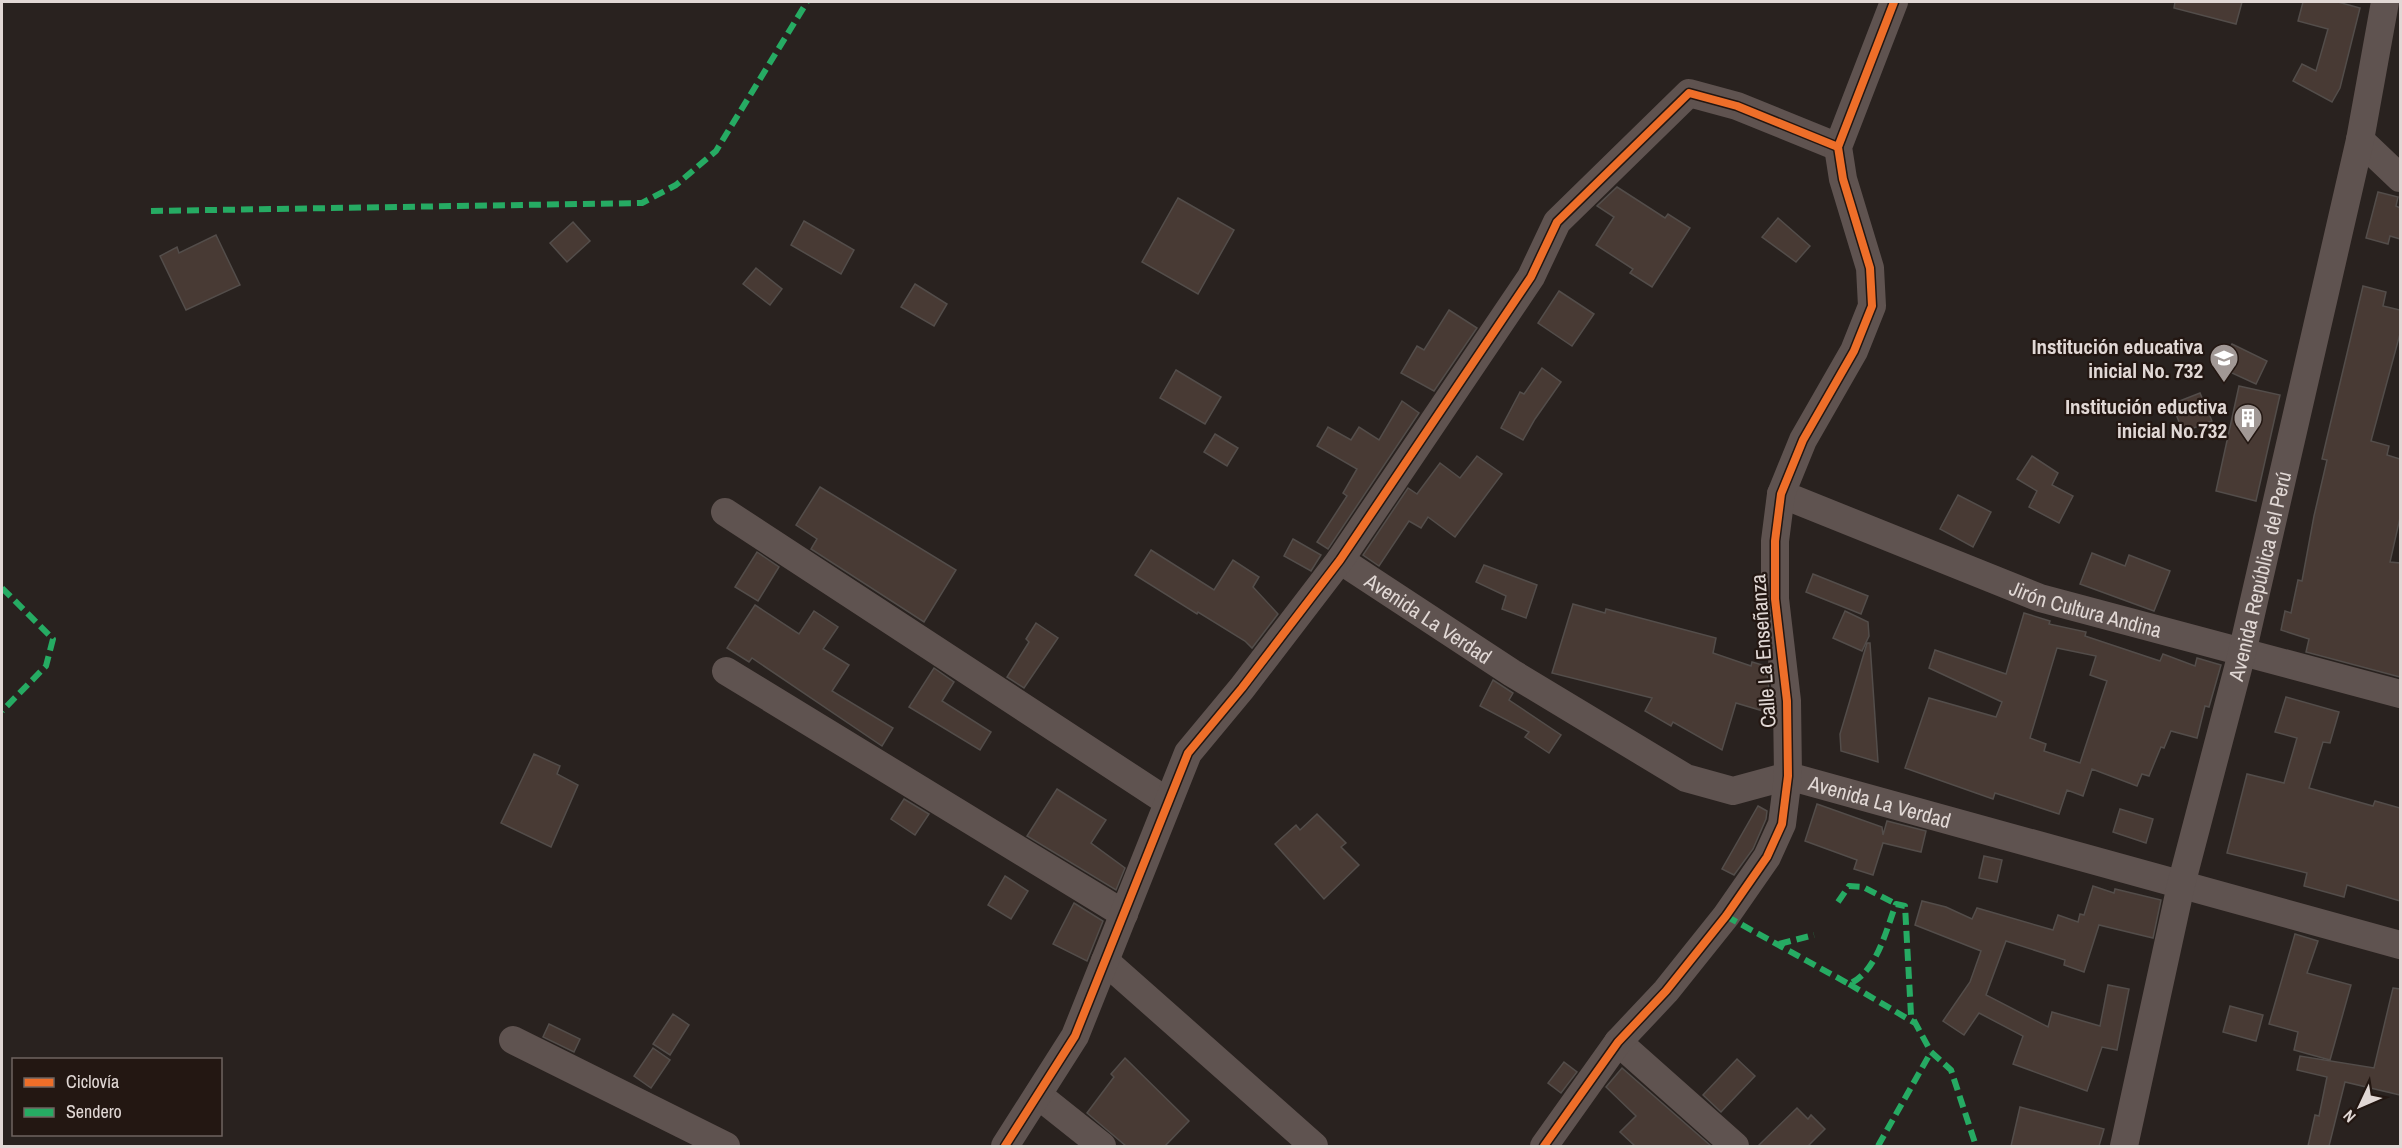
<svg xmlns="http://www.w3.org/2000/svg" width="2402" height="1148" font-family="'Archivo Narrow',sans-serif">
  <style>
    .building { fill: #483a34; stroke: #534d4a; stroke-width: 1.5; fill-rule: evenodd }
    .lines { fill: none; stroke-linecap: round; stroke-linejoin: round }
    .minor { stroke: #5f5350; stroke-width: 28 }
    .quiet { stroke: #26ab63; stroke-width: 6; stroke-dasharray: 12 6; stroke-linecap: butt }
    .cycleway-casing { stroke: #231712; stroke-width: 11 }
    .cycleway { stroke: #ee6e29; stroke-width: 8 }
    .labels { text-anchor: middle; dominant-baseline: central; stroke-width: 4.5; stroke-linejoin: round; paint-order: stroke }
    .poi-label { font-size: 21px; font-weight: bold; fill: #e1d8d5; stroke: #231712; text-anchor: end }
    .street-label { font-size: 21px; fill: #e1d8d5; stroke: #231712 }
  </style>
  <rect width="100%" height="100%" fill="#29221f"/>
  <g class="building">
    <polygon points="2175,2 2242,2 2236,24 2174,8"/>
    <polygon points="2303,2 2338,2 2360,8 2340,88 2332,102 2293,81 2302,64 2316,71 2328,29 2298,21"/>
    <polygon points="1617,187 1665,218 1668,214 1690,228 1652,287 1630,273 1633,269 1596,245 1614,217 1597,206"/>
    <polygon points="2378,192 2398,197 2396,206 2400,208 2400,239 2390,236 2388,244 2366,238"/>
    <polygon points="1178,198 1234,230 1198,294 1142,262"/>
    <polygon points="1778,218 1810,246 1796,262 1762,237"/>
    <polygon points="804,221 854,250 841,274 791,245"/>
    <polygon points="573,222 590,241 567,262 550,243"/>
    <polygon points="216,235 240,285 186,310 160,256 177,247 179,253"/>
    <polygon points="756,268 782,289 770,305 743,284"/>
    <polygon points="915,284 947,304 934,326 901,307"/>
    <polygon points="2363,286 2386,292 2383,306 2400,310 2400,334 2371,441 2389,446 2387,455 2400,459 2400,518 2390,562 2400,563 2400,677 2306,652 2309,639 2281,630 2285,611 2291,613 2298,580 2302,581 2314,516 2327,460 2322,459"/>
    <polygon points="1559,291 1594,314 1572,346 1538,323"/>
    <polygon points="1449,310 1477,328 1434,391 1401,373 1417,346 1424,350"/>
    <polygon points="2232,344 2267,361 2256,384 2221,368"/>
    <polygon points="1542,368 1561,382 1535,419 1523,440 1501,428 1520,392 1524,394"/>
    <polygon points="1176,370 1221,397 1205,424 1160,398"/>
    <polygon points="2239,386 2280,395 2256,501 2216,491"/>
    <polygon points="2200,393 2212,421 2183,432 2172,404"/>
    <polygon points="1402,401 1419,413 1328,549 1317,542 1347,496 1343,493 1357,469 1317,446 1328,427 1351,440 1359,427 1379,440"/>
    <polygon points="1215,434 1238,448 1227,466 1204,452"/>
    <polygon points="1477,456 1502,474 1455,537 1428,517 1421,528 1409,521 1379,566 1363,555 1408,488 1417,494 1440,463 1460,478"/>
    <polygon points="2032,456 2058,473 2052,485 2073,496 2059,523 2029,507 2037,491 2017,479"/>
    <polygon points="820,487 956,570 924,622 811,549 817,539 796,525"/>
    <polygon points="1958,495 1991,512 1973,547 1940,529"/>
    <polygon points="1293,539 1321,555 1311,571 1284,556"/>
    <polygon points="1151,550 1214,590 1233,560 1259,577 1253,587 1278,614 1252,648 1245,641 1198,612 1197,614 1135,575"/>
    <polygon points="757,552 779,567 758,601 735,587"/>
    <polygon points="2092,553 2125,566 2129,555 2170,571 2154,611 2080,584"/>
    <polygon points="1484,565 1537,585 1526,618 1502,609 1506,596 1476,582"/>
    <polygon points="1813,574 1868,596 1861,614 1806,592"/>
    <polygon points="1573,604 1605,613 1606,609 1716,638 1713,653 1751,666 1752,662 1766,666 1769,690 1763,711 1736,703 1722,750 1673,722 1671,726 1645,711 1652,698 1552,673"/>
    <polygon points="755,605 799,634 814,611 838,627 823,649 849,665 832,691 893,728 882,746 752,658 749,662 727,648"/>
    <polygon points="1845,611 1868,622 1869,636 1862,651 1833,638"/>
    <path d="M2024 613 2050 621 2049 624 2086 632 2085 636 2160 661 2163 654 2195 666 2197 658 2221 665 2209 707 2205 706 2197 738 2171 731 2164 748 2161 747 2149 776 2142 774 2137 786 2092 769 2083 796 2067 790 2059 814 1995 793 1993 799 1905 768 1929 698 1996 717 2002 702 1929 668 1935 650 2006 674ZM2057 648 2096 656 2090 675 2107 681 2080 763 2044 751 2046 744 2030 738Z"/>
    <polygon points="1036,623 1058,638 1024,688 1007,677 1029,642 1026,639"/>
    <polygon points="1867,643 1870,643 1878,762 1841,751 1840,734"/>
    <polygon points="934,668 954,682 942,701 991,732 980,750 909,707"/>
    <polygon points="1493,680 1513,693 1509,700 1561,735 1549,753 1525,737 1529,732 1480,706"/>
    <polygon points="2286,697 2339,712 2330,743 2323,742 2309,788 2373,806 2375,801 2400,808 2400,901 2347,885 2344,897 2304,886 2307,873 2227,853 2247,774 2284,783 2297,738 2275,732"/>
    <polygon points="534,754 560,766 557,774 578,785 551,847 501,823"/>
    <polygon points="1057,789 1106,820 1091,843 1125,868 1116,890 1027,836"/>
    <polygon points="904,799 929,814 915,835 891,819"/>
    <polygon points="1817,804 1882,827 1883,835 1887,821 1926,831 1921,852 1883,843 1873,875 1854,869 1857,860 1805,841"/>
    <polygon points="1758,806 1767,811 1766,819 1753,849 1734,875 1722,869"/>
    <polygon points="2120,809 2153,819 2146,843 2113,832"/>
    <polygon points="1317,814 1346,843 1341,847 1359,865 1324,899 1275,844 1296,825 1300,830"/>
    <polygon points="1984,856 2002,860 1997,882 1979,878"/>
    <polygon points="1005,876 1028,891 1011,919 988,905"/>
    <polygon points="2093,886 2114,893 2115,889 2161,900 2153,938 2099,925 2084,972 2064,965 2065,960 2006,941 1986,995 2048,1027 2052,1012 2100,1026 2108,985 2129,989 2117,1050 2102,1047 2087,1091 2013,1064 2023,1036 1979,1013 1964,1035 1943,1021 1970,982 1981,951 1915,925 1922,901 1946,907 1972,919 1977,908 2053,930 2058,915 2078,922 2080,914 2084,915"/>
    <polygon points="1074,903 1103,921 1087,961 1053,944"/>
    <polygon points="2295,934 2318,941 2307,973 2351,985 2330,1060 2294,1050 2298,1032 2269,1024"/>
    <polygon points="2393,988 2400,989 2400,1095 2345,1082 2329,1146 2308,1146 2315,1115 2319,1116 2327,1077 2297,1070 2300,1056 2374,1068"/>
    <polygon points="2230,1006 2263,1015 2256,1041 2223,1032"/>
    <polygon points="673,1014 689,1025 670,1055 653,1044"/>
    <polygon points="549,1024 580,1039 574,1052 543,1037"/>
    <polygon points="653,1048 670,1060 651,1088 634,1076"/>
    <polygon points="1125,1058 1189,1121 1165,1146 1126,1146 1087,1113 1114,1077 1111,1074"/>
    <polygon points="1737,1059 1755,1076 1721,1112 1703,1095"/>
    <polygon points="1564,1062 1577,1072 1561,1093 1548,1083"/>
    <polygon points="1622,1068 1711,1146 1635,1146 1620,1132 1636,1116 1606,1087"/>
    <polygon points="2020,1107 2104,1129 2099,1146 2011,1146"/>
    <polygon points="1797,1108 1808,1119 1811,1115 1825,1129 1808,1146 1758,1146"/>
  </g>
  <g class="lines">
    <g class="minor">
      <polyline points="2360,140 2400,178"/>
      <path id="s1" d="M1781 494 2040 598 2400 694"/>
      <polyline points="725,512 1168,802"/>
      <path id="s2" d="M1340 560 1512 673 1686 778 1733 791 1788 776 2400 945"/>
      <polyline points="726,671 1124,914"/>
      <polyline points="1105,961 1314,1146"/>
      <polyline points="513,1040 726,1146"/>
      <polyline points="1618,1042 1735,1146"/>
      <polyline points="1038,1095 1102,1146"/>
      <polyline points="1005,1146 1075,1036 1188,753 1242,688 1340,560 1531,277 1557,222 1689,93 1737,106 1838,147"/>
      <polyline points="1544,1146 1618,1042 1666,991 1726,916 1767,857 1782,824 1788,776 1787,701 1775,599 1775,541 1781,494 1803,440 1854,351 1872,306 1870,268 1843,179 1838,147 1894,2"/>
      <path id="s3" d="M2124 1146 2181 885 2242 653 2360 140 2385 2"/>
    </g>
    <g class="quiet">
      <polyline points="151,211 642,203 676,185 716,151 807,2"/>
      <polyline points="2,588 53,639 46,666 2,711"/>
      <polyline points="1838,902 1849,886 1863,887 1896,904"/>
      <path d="M1726 916 1849 984C1877 972 1886 930 1896 904L1905 906 1911 1015 1931 1052"/>
      <polyline points="1779,944 1814,935"/>
      <polyline points="1849,984 1915,1023"/>
      <polyline points="1878,1146 1931,1052 1951,1070 1976,1146"/>
    </g>
    <g class="cycleway-casing">
      <g id="cycleway">
        <polyline points="1005,1146 1075,1036 1188,753 1242,688 1340,560 1531,277 1557,222 1689,93 1737,106 1838,147"/>
        <polyline points="1544,1146 1618,1042 1666,991 1726,916 1767,857 1782,824 1788,776 1787,701 1775,599 1775,541 1781,494 1803,440 1854,351 1872,306 1870,268 1843,179 1838,147 1894,2"/>
      </g>
    </g>
    <use href="#cycleway" class="cycleway"/>
  </g>
  <defs>
    <g id="school-pin" transform="scale(1.5)"><path d="M0 17L-7.5 6A9.5 9.5 0 1 1 7.5 6Z" fill="#a19895" stroke="#231712"/><path d="M0-5L7-2L0 1L-7-2ZM-4 1L0 2.5L4 1V4Q0 6-4 4Z" fill="#fff"/></g>
    <g id="building-pin" transform="scale(1.5)"><path d="M0 17L-7.5 6A9.5 9.5 0 1 1 7.5 6Z" fill="#a19895" stroke="#231712"/><path d="M-4-6H4V6H1V3H-1V6H-4ZM-2.5-4.3h1.7v1.8h-1.7ZM.8-4.3h1.7v1.8H.8ZM-2.5-1h1.7V.8h-1.7ZM.8-1h1.7V.8H.8Z" fill="#fff"/></g>
  </defs>
  <g fill-rule="evenodd">
    <use href="#school-pin" x="2224" y="358"/>
    <use href="#building-pin" x="2248" y="418"/>
  </g>
  <g class="labels">
    <g class="poi-label">
      <text x="2203" y="346">Institución educativa<tspan x="2203" dy="24">inicial No. 732</tspan></text>
      <text x="2227" y="406">Institución eductiva<tspan x="2227" dy="24">inicial No.732</tspan></text>
    </g>
    <g class="street-label">
      <text stroke="none"><textPath href="#s3" startOffset="586">Avenida República del Perú</textPath></text>
      <text stroke="none"><textPath href="#s1" startOffset="326">Jirón Cultura Andina</textPath></text>
      <text stroke="none"><textPath href="#s2" startOffset="106">Avenida La Verdad</textPath></text>
      <text transform="translate(1763 651) rotate(-94)">Calle La Enseñanza</text>
      <text stroke="none"><textPath href="#s2" startOffset="610">Avenida La Verdad</textPath></text>
    </g>
  </g>
  <rect width="2402" height="1148" fill="none" stroke="#e1d8d5" stroke-width="6"/>
  <rect x="12" y="1058" width="210" height="78" fill="#231712" stroke="#6f6460" stroke-width="1.5"/>
  <rect x="24" y="1078" width="30" height="9" fill="#ee6e29" stroke="#6f6460" stroke-width="1.5"/>
  <text x="66" y="1088" font-size="18" fill="#e1d8d5">Ciclovía</text>
  <rect x="24" y="1108" width="30" height="9" fill="#26ab63" stroke="#6f6460" stroke-width="1.5"/>
  <text x="66" y="1118" font-size="18" fill="#e1d8d5">Sendero</text>
  <g transform="translate(2360 1106) rotate(226)" stroke="#231712" stroke-width="4.5" paint-order="stroke">
  <path d="M0-4.5L10 22L0 15L-10 22Z" fill="#e1d8d5"/>
  <text y="-9" font-size="16" font-weight="bold" text-anchor="middle" fill="#e1d8d5">N</text>
  </g>
</svg>
